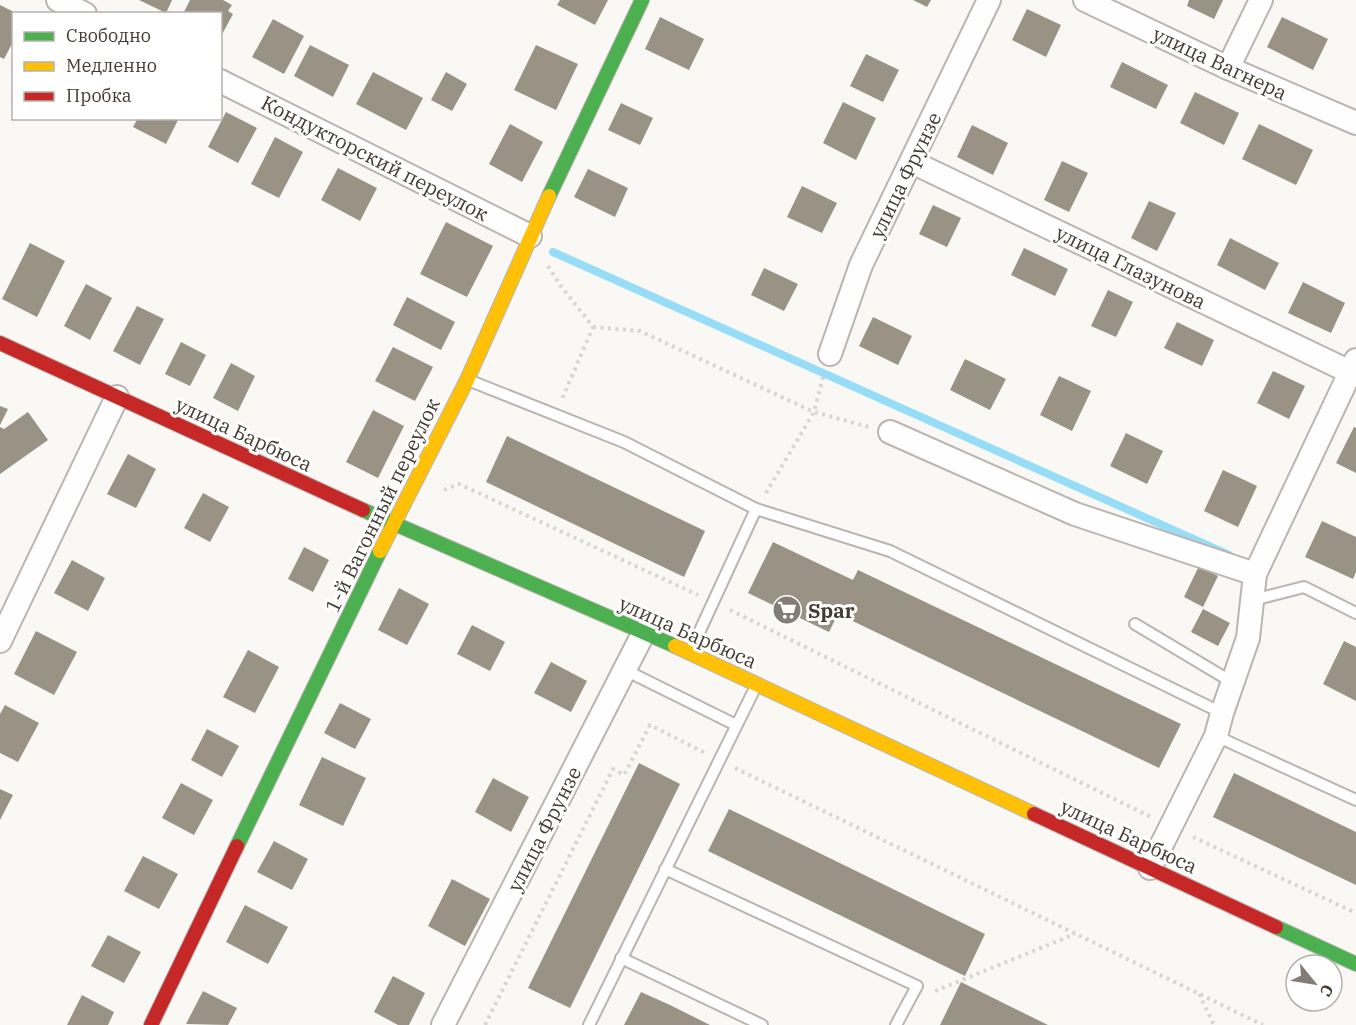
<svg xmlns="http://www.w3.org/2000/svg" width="1356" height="1025" font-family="'IBM Plex Serif',serif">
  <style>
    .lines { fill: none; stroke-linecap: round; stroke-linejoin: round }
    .stream { stroke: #97ddf7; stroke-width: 8 }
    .building { fill: #9a9285 }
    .lane-casing { stroke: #bab5b0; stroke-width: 14 }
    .street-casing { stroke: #bab5b0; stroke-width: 26 }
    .fast-casing { stroke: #bab5b0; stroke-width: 16 }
    .slow-casing { stroke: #bab5b0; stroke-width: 16 }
    .jam-casing { stroke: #bab5b0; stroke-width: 16 }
    .path { stroke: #d7d6d3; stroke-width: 4; stroke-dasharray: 3 4.5; stroke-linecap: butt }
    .lane { stroke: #fefefe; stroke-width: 10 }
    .street { stroke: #fefefe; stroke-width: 22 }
    .fast { stroke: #4caf50; stroke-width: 14 }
    .slow { stroke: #ffc107; stroke-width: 14 }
    .jam { stroke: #c62828; stroke-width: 14 }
    .labels { text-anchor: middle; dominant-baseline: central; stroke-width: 6; stroke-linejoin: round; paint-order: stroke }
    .street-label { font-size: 20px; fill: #433b31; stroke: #fff }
    .poi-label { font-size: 20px; font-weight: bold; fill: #433b31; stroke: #fff; text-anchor: start }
  </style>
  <rect width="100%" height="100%" fill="#faf8f5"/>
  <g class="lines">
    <polyline class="stream" points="553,252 1229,555"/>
  </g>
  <g class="building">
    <polygon points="139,0 172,0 166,13"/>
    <polygon points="190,0 223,0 232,5 228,11 233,14 220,38 220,14 183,14"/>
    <polygon points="560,0 608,0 595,25 557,5"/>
    <polygon points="913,0 931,0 927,7"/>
    <polygon points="1189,0 1223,0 1214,19 1187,6"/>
    <polygon points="0,5 18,14 14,14 14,40 4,59 0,57"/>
    <polygon points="1027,9 1061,25 1046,57 1012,40"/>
    <polygon points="660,17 704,39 689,70 645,49"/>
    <polygon points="1282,17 1328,39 1313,70 1267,47"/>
    <polygon points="273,19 304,36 284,74 252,57"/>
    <polygon points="310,45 349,65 333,97 294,76"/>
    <polygon points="536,45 578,64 556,110 514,90"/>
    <polygon points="866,54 899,70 883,102 850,86"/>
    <polygon points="1122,62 1168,85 1156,109 1110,87"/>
    <polygon points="373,72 423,98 406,130 356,104"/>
    <polygon points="446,72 467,84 452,111 431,100"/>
    <polygon points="1195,92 1239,113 1224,145 1180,123"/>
    <polygon points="843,102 876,118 856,160 823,143"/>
    <polygon points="621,103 653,118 640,145 608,130"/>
    <polygon points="226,112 257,128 238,163 208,147"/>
    <polygon points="138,118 179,118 166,144 133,127"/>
    <polygon points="510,124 543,142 522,182 489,164"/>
    <polygon points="1259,124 1313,150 1296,185 1242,159"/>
    <polygon points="972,125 1008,143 993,175 957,157"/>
    <polygon points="275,137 303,152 279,198 251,184"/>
    <polygon points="1062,161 1088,173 1069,212 1044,200"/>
    <polygon points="338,168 377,188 360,221 321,200"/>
    <polygon points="588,169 628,188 615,217 574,197"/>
    <polygon points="802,186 837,203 822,233 787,217"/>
    <polygon points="1149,201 1176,213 1157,251 1131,238"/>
    <polygon points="933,205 961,218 947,247 919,234"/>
    <polygon points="446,222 493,246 467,297 420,274"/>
    <polygon points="1230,238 1279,263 1265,290 1217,265"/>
    <polygon points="30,243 65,261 37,317 2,299"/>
    <polygon points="1024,248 1068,269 1055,296 1011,275"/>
    <polygon points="764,268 798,284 784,311 751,295"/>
    <polygon points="1303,282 1345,303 1331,333 1288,313"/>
    <polygon points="86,284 112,298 90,340 64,326"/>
    <polygon points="1108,290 1133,302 1116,337 1091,326"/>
    <polygon points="407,297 455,322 441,350 393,325"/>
    <polygon points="137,306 164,319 140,365 113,351"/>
    <polygon points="873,317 912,336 898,365 859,346"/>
    <polygon points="1177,322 1214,340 1202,366 1164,348"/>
    <polygon points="181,342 206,355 190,386 165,374"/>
    <polygon points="393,347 433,367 415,401 375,381"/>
    <polygon points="965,359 1006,379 990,410 950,390"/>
    <polygon points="231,363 255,376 238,411 213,398"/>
    <polygon points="1273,371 1305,386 1289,419 1257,403"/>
    <polygon points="1059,376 1091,391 1072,431 1040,415"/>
    <polygon points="0,406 8,409 0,425"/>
    <polygon points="373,410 404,426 378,478 346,462"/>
    <polygon points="28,412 48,440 0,474 0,427 4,429"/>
    <polygon points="1354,427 1356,428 1356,473 1336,463"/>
    <polygon points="1126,433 1163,451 1147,484 1110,466"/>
    <polygon points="507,436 705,531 684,577 486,482"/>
    <polygon points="128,454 156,469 136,508 107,494"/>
    <polygon points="1223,470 1257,486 1238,527 1204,511"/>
    <polygon points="203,493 229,507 210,542 184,528"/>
    <polygon points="1322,521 1356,537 1356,572 1353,579 1305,557"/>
    <polygon points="773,542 853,580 858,570 1181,724 1159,768 838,614 829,632 748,593"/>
    <polygon points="304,547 329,560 313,592 288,579"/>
    <polygon points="72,560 105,578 88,611 54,593"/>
    <polygon points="1199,566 1218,576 1203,607 1184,597"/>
    <polygon points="399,588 429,604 407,645 378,630"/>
    <polygon points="1203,609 1230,623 1218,646 1191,632"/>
    <polygon points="472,625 505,642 490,671 457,654"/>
    <polygon points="36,631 77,652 54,695 14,674"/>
    <polygon points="1344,641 1356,647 1356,701 1323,684"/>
    <polygon points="248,650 279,667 255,713 223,697"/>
    <polygon points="551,662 587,681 571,712 534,693"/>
    <polygon points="340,703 371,719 355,749 324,733"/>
    <polygon points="5,705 39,723 18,762 0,753 0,714"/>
    <polygon points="207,729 239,746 222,777 191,760"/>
    <polygon points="322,757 366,778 343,826 299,805"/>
    <polygon points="639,763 680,784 570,1008 528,988"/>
    <polygon points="1234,773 1356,832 1356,885 1213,817"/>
    <polygon points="493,778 529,797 511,832 475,812"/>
    <polygon points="181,783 213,800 194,835 162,818"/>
    <polygon points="0,789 13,795 0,820"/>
    <polygon points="729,809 985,934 965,976 708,851"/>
    <polygon points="274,841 308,859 292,890 257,872"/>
    <polygon points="143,856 178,874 159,909 124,891"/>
    <polygon points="452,879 490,899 465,946 428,926"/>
    <polygon points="245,905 288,927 268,964 226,942"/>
    <polygon points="108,935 141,952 124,983 91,966"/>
    <polygon points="393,976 425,993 409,1025 398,1025 374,1012"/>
    <polygon points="961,982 1048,1025 940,1025"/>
    <polygon points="203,991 237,1008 228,1025 186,1024"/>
    <polygon points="641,992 670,1005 710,1025 624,1025"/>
    <polygon points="82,995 114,1012 108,1025 67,1025"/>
  </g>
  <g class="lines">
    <g class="lane-casing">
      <g id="lane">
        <polyline points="468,380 624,442 756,509 890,551 1222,713"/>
        <polyline points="1253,600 1304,587 1356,613"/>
        <polyline points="1135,624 1232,682"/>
        <polyline points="691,650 756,509"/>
        <polyline points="625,670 736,725"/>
        <polyline points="1216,736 1356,800"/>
        <polyline points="665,869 917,986 896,1025"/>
        <polyline points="621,958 762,1025"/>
        <polyline points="589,1025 756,686"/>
      </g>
    </g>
    <g class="street-casing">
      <g id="street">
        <polyline points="58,0 85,14"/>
        <polyline points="1085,0 1228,68 1356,123"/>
        <polyline points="1228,68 1261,0"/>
        <polyline points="220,81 530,236"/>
        <polyline points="912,162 1350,372"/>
        <polyline points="830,354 861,265 989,0"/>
        <polyline points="890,432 1075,514 1255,574"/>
        <polyline points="0,641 117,397"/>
        <polyline points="1150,868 1216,736 1222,713 1248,638 1255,574 1356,360"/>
        <polyline points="443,1025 644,632"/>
      </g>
    </g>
    <g class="fast-casing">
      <g id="fast">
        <polyline points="549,196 642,0"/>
        <polyline points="363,510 675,646"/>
        <polyline points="237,846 380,551"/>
        <polyline points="1276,927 1356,964"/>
      </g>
    </g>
    <g class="slow-casing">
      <g id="slow">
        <polyline points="380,551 467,380 549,196"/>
        <polyline points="675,646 1034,814"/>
      </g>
    </g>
    <g class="jam-casing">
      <g id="jam">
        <polyline points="0,343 363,510"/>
        <polyline points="1034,814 1276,927"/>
        <polyline points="151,1025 237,846"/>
      </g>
    </g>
    <g class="path">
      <polyline points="548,266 560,285 593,327 562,399"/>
      <polyline points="593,327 640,331 814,412 869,427"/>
      <polyline points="444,490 459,484 698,595"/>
      <polyline points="766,493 814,412 823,377"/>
      <polyline points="730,610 1151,817"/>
      <polyline points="735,768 1263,1025"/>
      <polyline points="1193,837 1356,913"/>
      <polyline points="935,991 1075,934"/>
      <polyline points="1199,994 1214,1025"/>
      <polyline points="485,1025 613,769 624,775 650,725 705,753"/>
    </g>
    <use href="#lane" class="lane"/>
    <use href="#street" class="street"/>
    <use href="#fast" class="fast"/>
    <use href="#slow" class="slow"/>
    <use href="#jam" class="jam"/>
  </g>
  <defs>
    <g id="supermarket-disc" transform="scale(1.5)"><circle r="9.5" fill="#837d76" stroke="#fff"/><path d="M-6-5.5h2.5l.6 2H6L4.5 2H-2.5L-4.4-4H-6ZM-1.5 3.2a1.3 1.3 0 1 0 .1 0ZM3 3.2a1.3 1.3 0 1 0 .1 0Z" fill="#fff"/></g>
  </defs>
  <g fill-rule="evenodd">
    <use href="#supermarket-disc" x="787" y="610"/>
  </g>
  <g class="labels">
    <g class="street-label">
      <text transform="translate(1220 63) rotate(25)">улица Вагнера</text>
      <text transform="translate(375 158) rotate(27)">Кондукторский переулок</text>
      <text transform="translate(905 175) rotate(-64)">улица Фрунзе</text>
      <text transform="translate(1131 267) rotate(26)">улица Глазунова</text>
      <text transform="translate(244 434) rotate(25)">улица Барбюса</text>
      <text transform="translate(382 505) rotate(-64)">1-й Вагонный переулок</text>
      <text transform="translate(688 632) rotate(24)">улица Барбюса</text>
      <text transform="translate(544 829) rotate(-63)">улица Фрунзе</text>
      <text transform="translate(1129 836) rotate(25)">улица Барбюса</text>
    </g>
    <g class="poi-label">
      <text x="808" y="610">Spar</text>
    </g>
  </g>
  <rect x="12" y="12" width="210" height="108" fill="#ffffff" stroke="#b4b1ad" stroke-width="1.5"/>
  <rect x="24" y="32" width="30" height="9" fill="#4caf50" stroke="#b4b1ad" stroke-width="1.5"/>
  <text x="66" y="42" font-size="18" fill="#433b31">Свободно</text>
  <rect x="24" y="62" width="30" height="9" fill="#ffc107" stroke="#b4b1ad" stroke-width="1.5"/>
  <text x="66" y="72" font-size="18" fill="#433b31">Медленно</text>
  <rect x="24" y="92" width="30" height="9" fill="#c62828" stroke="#b4b1ad" stroke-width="1.5"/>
  <text x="66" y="102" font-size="18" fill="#433b31">Пробка</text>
  <g transform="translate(1314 983) rotate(120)"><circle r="28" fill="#ffffff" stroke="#b4b1ad" stroke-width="1.5"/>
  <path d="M0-4.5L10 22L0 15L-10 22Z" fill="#837d76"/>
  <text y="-9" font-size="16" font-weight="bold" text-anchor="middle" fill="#433b31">С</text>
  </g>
</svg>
